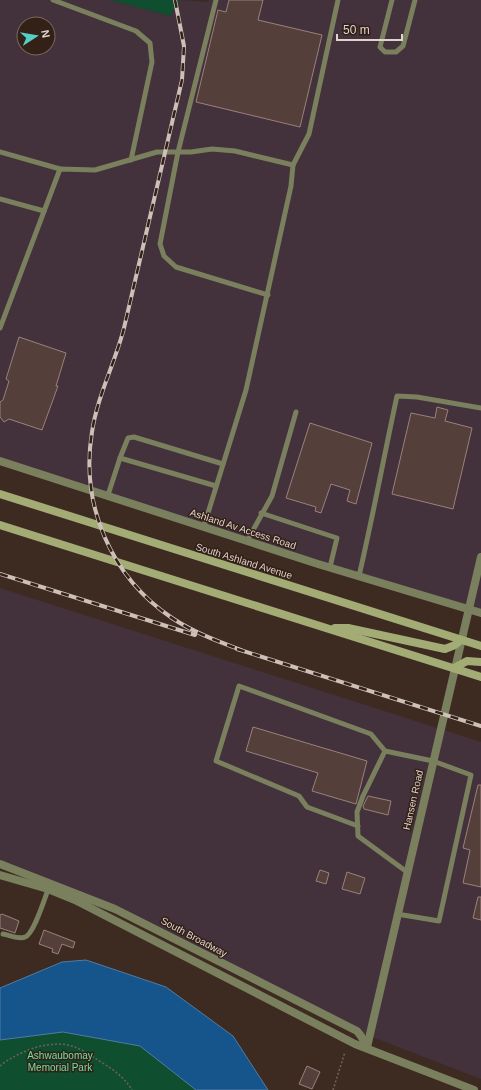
<svg xmlns="http://www.w3.org/2000/svg" width="481" height="1090" font-family="Helvetica,sans-serif">
  <style>
    .industrial { fill: #43313b; fill-rule: evenodd }
    .green { fill: #104e30 }
    .water { fill: #16558c; stroke: #527ba0 }
    .building { fill: #553f3a; stroke: #9a817c }
    .lines { fill: none; stroke-linecap: round; stroke-linejoin: round }
    .path { stroke: #716159; stroke-width: 1.5; stroke-dasharray: 2 2; stroke-linecap: butt }
    .service { stroke: #7a7f5d; stroke-width: 5 }
    .minor { stroke: #7a7f5d; stroke-width: 8 }
    .tertiary { stroke: #7a7f5d; stroke-width: 8 }
    .secondary { stroke: #a4ac76; stroke-width: 8 }
    .rail-casing { stroke: #ccc0b9; stroke-width: 4 }
    .rail { stroke: #332118; stroke-width: 2.5; stroke-dasharray: 8; stroke-linecap: butt }
    .labels { text-anchor: middle; dominant-baseline: central; stroke-width: 3; stroke-linejoin: round; paint-order: stroke }
    .street-label { font-size: 10px; fill: #dfd3cd; stroke: #332118 }
    .park-label { font-size: 10px; fill: #6de1a1; stroke: #332118 }
  </style>
  <rect width="100%" height="100%" fill="#3d2b22"/>
  <g class="industrial">
    <path d="M0 0H110L170 16 180 0 208 2 209 0H481V613L0 461ZM24 24H48V48H24Z"/>
    <polygon points="0,588 481,742 481,1079 357,1031 147,924 0,864"/>
  </g>
  <g class="green">
    <polygon points="110,0 180,0 170,16"/>
    <polygon points="63,1032 141,1046 196,1090 0,1090 0,1040"/>
  </g>
  <polygon class="water" points="86,960 166,987 233,1036 268,1090 196,1090 140,1046 63,1032 0,1040 0,988 62,962"/>
  <g class="building">
    <polygon points="229,0 263,0 258,20 322,35 300,127 196,102 218,10 226,12"/>
    <polygon points="19,337 66,353 56,386 58,386 42,430 9,419 4,422 0,417 0,402 3,400 9,381 6,379"/>
    <polygon points="437,407 448,410 445,421 472,428 453,509 392,494 411,413 435,418"/>
    <polygon points="310,423 372,443 356,504 347,501 350,490 331,484 321,513 315,511 316,507 286,498"/>
    <polygon points="253,727 367,761 356,804 312,791 318,773 246,751"/>
    <polygon points="478,785 481,785 481,887 463,883 470,850 463,848"/>
    <polygon points="368,796 391,801 388,815 364,809 363,806"/>
    <polygon points="320,870 329,873 326,884 316,881"/>
    <polygon points="347,872 365,878 360,894 342,889"/>
    <polygon points="478,897 481,897 481,920 473,918"/>
    <polygon points="2,914 19,921 15,933 0,928 0,915"/>
    <polygon points="44,930 75,942 73,948 62,944 58,954 52,952 53,949 39,944"/>
    <polygon points="307,1066 320,1072 312,1089 299,1084"/>
  </g>
  <g class="lines">
    <g class="path">
      <path d="M0 1066C18 1051 54 1037 77 1048 85 1051 93 1057 101 1062 114 1070 124 1077 132 1090"/>
      <polyline points="333,1090 345,1052"/>
    </g>
    <g class="service">
      <polyline points="53,0 136,31 150,43 152,62 131,160"/>
      <polyline points="216,0 178,152 160,244 164,256 176,267 268,295"/>
      <polyline points="392,0 380,47 385,52 396,52 403,46 415,0"/>
      <polyline points="0,152 60,169"/>
      <polyline points="293,165 309,134 338,0"/>
      <polyline points="0,199 44,211"/>
      <polyline points="0,328 60,169 95,170 157,152 191,152 212,149 235,151 293,165 291,186 246,390 204,526"/>
      <polyline points="120,458 128,438 134,437 223,464"/>
      <polyline points="108,495 120,458 216,486"/>
      <polyline points="261,513 337,538 330,567"/>
      <polyline points="247,541 272,496 296,412"/>
      <path d="M359 576C373 516 384 456 397 396L417 397 481 408"/>
      <polyline points="358,826 307,807 299,796 216,761 239,686 371,734 385,751"/>
      <polyline points="397,914 439,921 471,775 433,761 385,751 363,796 357,812 358,836 407,872"/>
      <path d="M3 934C10 935 19 940 25 937 34 934 45 897 49 887"/>
    </g>
    <g class="minor">
      <polyline points="0,461 318,564 481,613"/>
      <polyline points="367,1047 481,557"/>
    </g>
    <g class="tertiary">
      <polyline points="0,864 115,909 357,1031 361,1036 367,1047"/>
      <polyline points="0,875 48,889 75,900 355,1044 474,1090"/>
    </g>
    <g class="secondary">
      <polyline points="0,494 481,646"/>
      <polyline points="0,525 481,677"/>
      <polyline points="335,628 348,628 445,649 455,645 461,640"/>
      <polyline points="454,668 467,661 481,662"/>
    </g>
    <g class="rail-casing">
      <g id="rail">
        <path d="M175 0 184 46 182 80 124 328C115 363 97 397 92 432 80 505 111 577 172 618 193 632 217 641 241 650"/>
        <polyline points="0,574 195,635"/>
        <polyline points="237,649 481,726"/>
      </g>
    </g>
    <use href="#rail" class="rail"/>
  </g>
  <g class="labels">
    <g class="street-label">
      <text transform="translate(243 529) rotate(18)">Ashland Av Access Road</text>
      <text transform="translate(244 561) rotate(17)">South Ashland Avenue</text>
      <text transform="translate(413 800) rotate(-77)">Hansen Road</text>
      <text transform="translate(194 937) rotate(28)">South Broadway</text>
    </g>
    <g class="park-label">
      <text x="60" y="1055">Ashwaubomay<tspan x="60" dy="12">Memorial Park</tspan></text>
    </g>
  </g>
  <g transform="translate(36 36) rotate(78)"><circle r="19" fill="#332118" stroke="#786860"/>
  <path d="M0-3L7 15L0 10L-7 15Z" fill="#55cec5"/>
  <text y="-6" font-size="11" font-weight="bold" text-anchor="middle" fill="#dfd3cd">N</text>
  </g>
  <path d="M337 34v6h65v-6" fill="none" stroke="#dfd3cd" stroke-width="2"/>
  <text x="343" y="34" font-size="12" fill="#dfd3cd" stroke="#332118" stroke-width="3" paint-order="stroke">50 m</text>
</svg>
